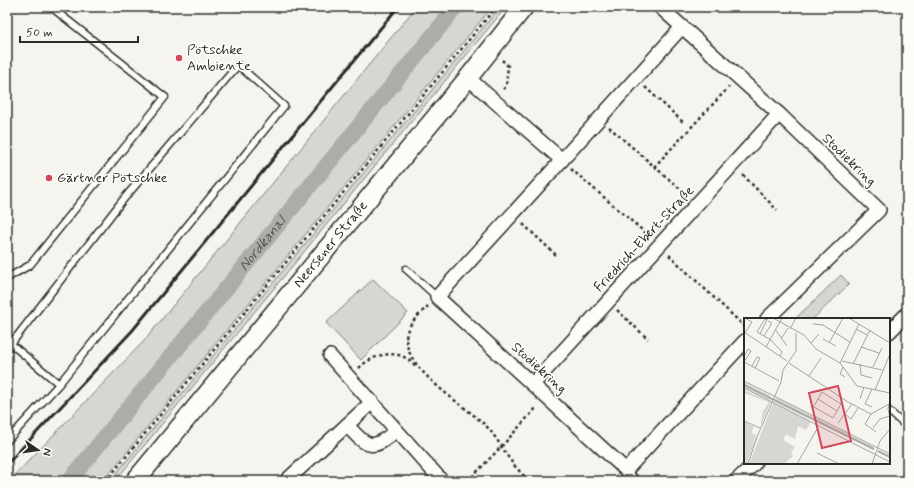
<svg xmlns="http://www.w3.org/2000/svg" width="914" height="488" font-family="Mynerve,sans-serif">
  <style>
    .green { fill: #d7d6d2; stroke: #81807e }
    .lines { fill: none; stroke-linecap: round; stroke-linejoin: round }
    .canal { stroke: #adaca9; stroke-width: 16 }
    .service-casing { stroke: #2b2b2b; stroke-width: 9 }
    .minor-casing { stroke: #2b2b2b; stroke-width: 16 }
    .secondary-casing { stroke: #2b2b2b; stroke-width: 21 }
    .path { stroke: #2b2b2b; stroke-width: 2.5; stroke-dasharray: 3 3; stroke-linecap: butt }
    .service { stroke: #fdfcf7; stroke-width: 6 }
    .minor { stroke: #fdfcf7; stroke-width: 13 }
    .secondary { stroke: #fdfcf7; stroke-width: 18 }
    .rail { stroke: #2b2b2b; stroke-width: 3 }
    .poi-dot { fill: #d1495b; stroke: #fdfcf7; stroke-width: 1.5 }
    .labels { text-anchor: middle; dominant-baseline: central; stroke-width: 3.5; stroke-linejoin: round; paint-order: stroke }
    .poi-label { font-size: 14px; fill: #2b2b2b; stroke: #fdfcf7; text-anchor: start }
    .street-label { font-size: 14px; fill: #2b2b2b; stroke: #fdfcf7 }
    .water-label { font-size: 15px; font-style: italic; fill: #585857; stroke: #fdfcf7 }
    .inset-river { fill: none; stroke: #adaca9; stroke-width: 2 }
    .inset-road { fill: none; stroke: #a4a4a1; stroke-width: 1 }
    .view { fill: #d1495b; fill-opacity: 0.15; stroke: #d1495b; stroke-width: 2 }
    .inset-edge { fill: none; stroke: #2b2b2b; stroke-width: 2 }
  </style>
  <rect width="100%" height="100%" fill="#f5f4ef"/>
  <filter id="ink" filterUnits="userSpaceOnUse"><feTurbulence type="fractalNoise" baseFrequency=".025" numOctaves="2"/><feDisplacementMap in="SourceGraphic" scale="8" xChannelSelector="R" yChannelSelector="G"/><feConvolveMatrix kernelMatrix="1 2 1 2 8 2 1 2 1" color-interpolation-filters="sRGB"/></filter>
  <g filter="url(#ink)">
    <g class="green">
      <polygon points="416,7 492,7 103,481 9,481 145,340"/>
      <polygon points="500,7 506,7 115,481 110,481"/>
      <polygon points="841,275 849,284 813,319 795,319"/>
      <polygon points="373,279 408,313 361,360 326,323"/>
    </g>
    <g class="lines">
      <path class="canal" id="s1" d="M69 481 456 7"/>
      <g class="service-casing">
        <g id="service">
          <polyline points="406,269 437,297"/>
          <polyline points="7,278 30,265 165,97 51,7"/>
          <polyline points="889,411 907,427"/>
          <polyline points="7,441 59,384 284,106 238,65 122,201 11,344 59,384"/>
          <polyline points="626,470 637,481"/>
        </g>
      </g>
      <g class="minor-casing">
        <g id="minor">
          <polyline points="660,7 779,114 879,210 767,319"/>
          <polyline points="682,27 562,160 437,297 626,470 745,341"/>
          <polyline points="468,78 562,160"/>
          <polyline points="889,332 907,314"/>
          <polyline points="330,356 442,481"/>
          <polyline points="533,384 779,114"/>
          <path d="M347 425C367 448 373 452 396 430"/>
          <polyline points="286,481 372,402"/>
          <polyline points="736,481 755,463"/>
        </g>
      </g>
      <g class="secondary-casing">
        <g id="secondary">
          <path id="s2" d="M135 481 468 78 524 7"/>
        </g>
      </g>
      <g class="path">
        <polyline points="502,60 508,66 506,86 503,90"/>
        <polyline points="645,87 684,123"/>
        <polyline points="609,127 687,195"/>
        <polyline points="654,167 729,87"/>
        <polyline points="571,169 649,236"/>
        <polyline points="743,175 777,210"/>
        <polyline points="523,224 556,255"/>
        <polyline points="669,255 745,327"/>
        <path d="M428 306C421 313 410 322 407 332 398 366 463 404 484 424 495 434 502 449 511 461 516 468 523 475 529 481"/>
        <polyline points="617,310 648,339"/>
        <path d="M359 368C370 357 389 350 404 357 409 360 413 363 417 367"/>
        <polyline points="106,481 496,7"/>
        <polyline points="468,481 501,447 537,407"/>
      </g>
      <use href="#service" class="service"/>
      <use href="#minor" class="minor"/>
      <use href="#secondary" class="secondary"/>
      <polyline class="rail" points="7,464 132,331 398,7"/>
    </g>
  </g>
  <g class="poi-dot">
    <circle cx="179" cy="58" r="4"/>
    <circle cx="49" cy="178" r="4"/>
  </g>
  <g class="labels">
    <g class="poi-label">
      <text x="187" y="50">Pötschke<tspan x="187" dy="16">Ambiente</tspan></text>
      <text x="57" y="178">Gärtner Pötschke</text>
    </g>
    <g class="street-label">
      <text transform="translate(849 160) rotate(44)">Stodiekring</text>
      <text transform="translate(644 239) rotate(-47)">Friedrich-Ebert-Straße</text>
      <text stroke="none"><textPath href="#s2" startOffset="307">Neersener Straße</textPath></text>
      <text transform="translate(539 368) rotate(42)">Stodiekring</text>
    </g>
    <g class="water-label">
      <text stroke="none"><textPath href="#s1" startOffset="306">Nordkanal</textPath></text>
    </g>
  </g>
  <g transform="translate(744 318)">
    <rect width="146" height="146" fill="#f5f4ef"/>
    <path d="M0 64 25 77 27 83 0 70ZM0 72 27 84 16 109 19 93 25 84 0 75ZM33 80 130 129V132L29 84ZM29 85 67 104 62 112 54 108 51 121 42 116 39 122 51 129 47 135 49 138 40 146H5ZM0 103 10 109 7 115 12 117 7 130 15 112 3 146 0 145Z" fill="#d7d6d2"/>
    <path class="inset-river" d="M0 67 130 131M134 133 146 139"/>
    <path class="inset-road" d="M29 0 60 17 72 31 96 45 113 68 146 75M105 0 146 25M0 2 1 0 8 4 1 15M23 2 21 1 13 14 27 22 38 34 36 38M69 6 79 7 106 24M31 11 43 28M46 11 52 0M112 11 123 17M0 14 43 43M16 16 24 0M20 18 28 5 24 3M37 21 44 10M79 21 92 28M67 25 75 16M85 25 99 0M22 29 38 0M117 29 135 35M0 39 4 31 7 33 0 44M98 43 138 52M0 44 35 63M45 45 104 84 127 96M96 45 115 6M109 46 126 12M116 46 117 57 128 60M8 48 13 39 16 40 11 50M99 49 96 56 101 59M129 49 138 30M65 58 77 40M0 63 146 136M0 70 146 144M131 72 146 36M74 81 93 93M116 81 120 69M146 82 144 91 146 100M128 89 121 86 128 71M68 91 74 81 78 74 97 86 89 100 70 89M101 96 107 101 114 90M0 103 16 110M94 105 108 86M129 110 136 101 146 98M132 114 121 106 127 96 145 86M73 135 95 146M4 146 13 119 37 64 39 52 52 33V15M53 146 73 111M128 146 136 123 146 111"/>
    <path class="view" d="M94 68 107 123 78 130 65 75Z"/>
    <rect width="146" height="146" class="inset-edge"/>
  </g>
  <rect width="914" height="488" fill="none" stroke="#fdfcf7" stroke-width="24"/>
  <rect x="12" y="12" width="890" height="464" fill="none" stroke="#2b2b2b" stroke-width="1.5" filter="url(#ink)"/>
  <g transform="translate(38 450) rotate(103)" stroke="#fdfcf7" stroke-width="3" paint-order="stroke">
  <path d="M0-3L7 15L0 10L-7 15Z" fill="#2b2b2b"/>
  <text y="-6" font-size="11" font-weight="bold" text-anchor="middle" fill="#2b2b2b">N</text>
  </g>
  <path d="M20 36v6h118v-6" fill="none" stroke="#2b2b2b" stroke-width="2"/>
  <text x="26" y="36" font-size="12" fill="#2b2b2b" stroke="#fdfcf7" stroke-width="3" paint-order="stroke">50 m</text>
</svg>
